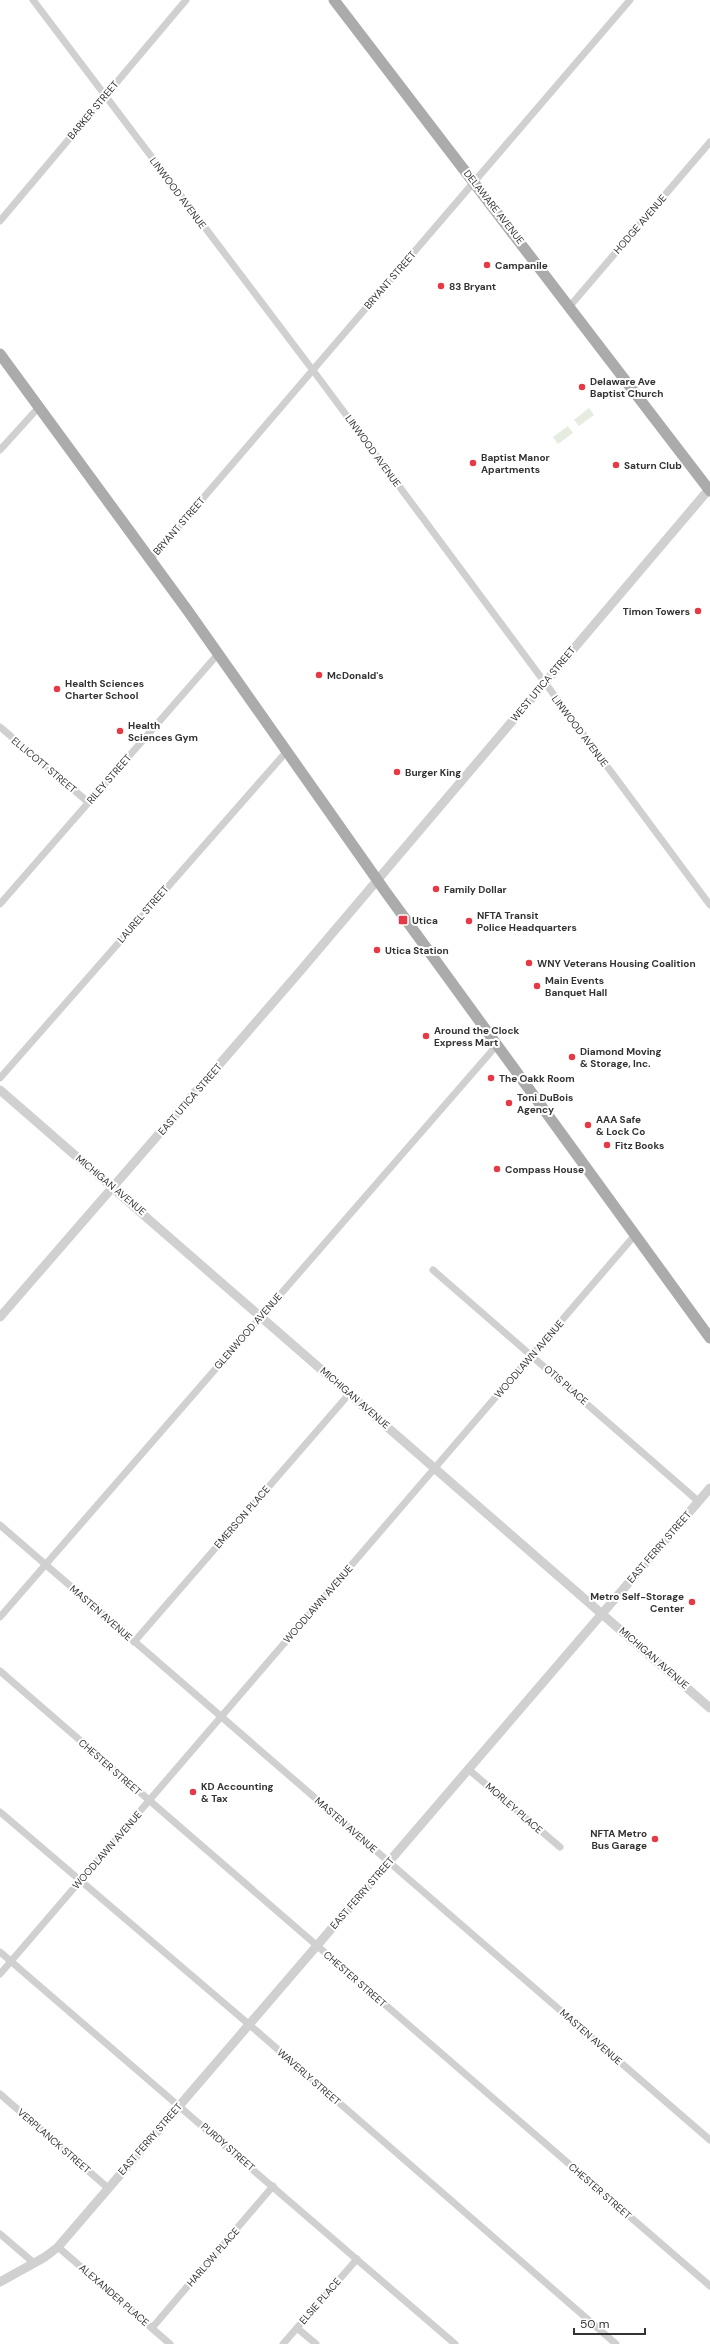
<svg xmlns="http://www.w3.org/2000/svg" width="710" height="2344" font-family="'DM Sans',sans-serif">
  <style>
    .green { fill: #e6ecdf }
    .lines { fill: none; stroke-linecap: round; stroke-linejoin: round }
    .minor { stroke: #d0d0d0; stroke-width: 7 }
    .tertiary { stroke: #d0d0d0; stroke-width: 9 }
    .primary { stroke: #ababab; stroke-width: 11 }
    .poi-dot { fill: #e63946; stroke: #fff; stroke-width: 1.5 }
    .labels { text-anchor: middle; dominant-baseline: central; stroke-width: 4; stroke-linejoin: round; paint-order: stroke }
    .street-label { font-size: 10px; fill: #333; stroke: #fff }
    .poi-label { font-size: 10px; font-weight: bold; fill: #333; stroke: #fff; text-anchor: start }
  </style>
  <rect width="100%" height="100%" fill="#fff"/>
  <g class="green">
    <polygon points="589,408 594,415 579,426 574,420"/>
    <polygon points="568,426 573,433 558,444 553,437"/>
  </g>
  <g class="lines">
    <g class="minor">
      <polyline points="33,0 321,381 710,905"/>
      <polyline points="0,221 186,0"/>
      <polyline points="570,306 710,142"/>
      <polyline points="0,450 39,407"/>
      <polyline points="150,560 630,0"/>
      <polyline points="0,727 88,802"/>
      <polyline points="0,904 218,654"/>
      <polyline points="0,1078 287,751"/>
      <polyline points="433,1270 698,1501"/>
      <polyline points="0,1525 710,2140"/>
      <polyline points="0,1617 497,1045"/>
      <polyline points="134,1642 350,1393"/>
      <polyline points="0,1671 710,2286"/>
      <polyline points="468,1769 560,1847"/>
      <polyline points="0,1812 259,2033 616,2344"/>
      <polyline points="0,1952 455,2344"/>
      <polyline points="0,1974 635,1235"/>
      <polyline points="0,2094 108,2188"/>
      <polyline points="0,2234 34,2263"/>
      <polyline points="58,2247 170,2344"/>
      <polyline points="152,2328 273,2186"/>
      <polyline points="297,2328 316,2344"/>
      <polyline points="283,2344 357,2259"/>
    </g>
    <g class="tertiary">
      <polyline points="0,1090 710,1708"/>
      <polyline points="0,1317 296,976 710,488"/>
      <polyline points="0,2282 45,2257 58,2247 710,1488"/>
    </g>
    <g class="primary">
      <polyline points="334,0 710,491"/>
      <polyline points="0,354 188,611 385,891 710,1338"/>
    </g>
  </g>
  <g class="poi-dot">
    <circle cx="487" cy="265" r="4"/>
    <circle cx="441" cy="286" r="4"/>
    <circle cx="582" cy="387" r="4"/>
    <circle cx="473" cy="463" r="4"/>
    <circle cx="616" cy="465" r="4"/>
    <circle cx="698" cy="611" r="4"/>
    <circle cx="319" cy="675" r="4"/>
    <circle cx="57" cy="689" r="4"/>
    <circle cx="120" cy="731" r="4"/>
    <circle cx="397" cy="772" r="4"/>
    <circle cx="436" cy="889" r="4"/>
    <rect x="398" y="915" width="10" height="10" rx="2"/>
    <circle cx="469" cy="921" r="4"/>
    <circle cx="377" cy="950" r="4"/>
    <circle cx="529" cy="963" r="4"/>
    <circle cx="537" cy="986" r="4"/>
    <circle cx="426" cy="1036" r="4"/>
    <circle cx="572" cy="1057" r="4"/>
    <circle cx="491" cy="1078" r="4"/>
    <circle cx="509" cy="1103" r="4"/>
    <circle cx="588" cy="1125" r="4"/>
    <circle cx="607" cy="1145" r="4"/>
    <circle cx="497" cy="1169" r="4"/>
    <circle cx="692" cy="1602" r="4"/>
    <circle cx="193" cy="1792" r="4"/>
    <circle cx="655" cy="1839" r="4"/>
  </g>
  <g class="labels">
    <g class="street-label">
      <text transform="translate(93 110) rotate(-50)">BARKER STREET</text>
      <text transform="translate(178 193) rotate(53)">LINWOOD AVENUE</text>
      <text transform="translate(494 207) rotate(52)">DELAWARE AVENUE</text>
      <text transform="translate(640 224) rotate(-49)">HODGE AVENUE</text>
      <text transform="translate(390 280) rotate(-49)">BRYANT STREET</text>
      <text transform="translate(373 451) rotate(54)">LINWOOD AVENUE</text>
      <text transform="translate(179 526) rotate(-49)">BRYANT STREET</text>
      <text transform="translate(543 684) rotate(-50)">WEST UTICA STREET</text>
      <text transform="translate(580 731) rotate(53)">LINWOOD AVENUE</text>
      <text transform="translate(44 765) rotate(40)">ELLICOTT STREET</text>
      <text transform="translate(109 779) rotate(-49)">RILEY STREET</text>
      <text transform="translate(143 914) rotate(-49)">LAUREL STREET</text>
      <text transform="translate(190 1099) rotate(-49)">EAST UTICA STREET</text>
      <text transform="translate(111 1185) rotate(40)">MICHIGAN AVENUE</text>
      <text transform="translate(248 1331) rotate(-49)">GLENWOOD AVENUE</text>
      <text transform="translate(529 1359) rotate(-49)">WOODLAWN AVENUE</text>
      <text transform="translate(566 1385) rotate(41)">OTIS PLACE</text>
      <text transform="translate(355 1398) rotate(41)">MICHIGAN AVENUE</text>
      <text transform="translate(242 1517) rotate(-49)">EMERSON PLACE</text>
      <text transform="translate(659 1547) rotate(-49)">EAST FERRY STREET</text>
      <text transform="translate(318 1604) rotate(-49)">WOODLAWN AVENUE</text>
      <text transform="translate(101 1613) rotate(41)">MASTEN AVENUE</text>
      <text transform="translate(654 1658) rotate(41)">MICHIGAN AVENUE</text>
      <text transform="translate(110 1767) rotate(41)">CHESTER STREET</text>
      <text transform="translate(514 1808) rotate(41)">MORLEY PLACE</text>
      <text transform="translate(346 1825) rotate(41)">MASTEN AVENUE</text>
      <text transform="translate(107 1850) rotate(-49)">WOODLAWN AVENUE</text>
      <text transform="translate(362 1893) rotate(-49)">EAST FERRY STREET</text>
      <text transform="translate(355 1979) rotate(41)">CHESTER STREET</text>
      <text transform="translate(591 2037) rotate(41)">MASTEN AVENUE</text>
      <text transform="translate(309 2077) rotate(41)">WAVERLY STREET</text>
      <text transform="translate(150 2139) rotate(-49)">EAST FERRY STREET</text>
      <text transform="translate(54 2141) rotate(41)">VERPLANCK STREET</text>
      <text transform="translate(228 2147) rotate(41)">PURDY STREET</text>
      <text transform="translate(600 2191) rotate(41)">CHESTER STREET</text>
      <text transform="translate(213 2257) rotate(-49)">HARLOW PLACE</text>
      <text transform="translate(114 2295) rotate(41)">ALEXANDER PLACE</text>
      <text transform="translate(320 2301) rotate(-49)">ELSIE PLACE</text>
    </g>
    <g class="poi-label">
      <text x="495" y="265">Campanile</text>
      <text x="449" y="286">83 Bryant</text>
      <text x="590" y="381">Delaware Ave<tspan x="590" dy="12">Baptist Church</tspan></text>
      <text x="481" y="457">Baptist Manor<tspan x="481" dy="12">Apartments</tspan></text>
      <text x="624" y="465">Saturn Club</text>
      <text x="690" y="611" text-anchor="end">Timon Towers</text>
      <text x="327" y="675">McDonald's</text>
      <text x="65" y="683">Health Sciences<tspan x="65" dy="12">Charter School</tspan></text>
      <text x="128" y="725">Health<tspan x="128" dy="12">Sciences Gym</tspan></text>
      <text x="405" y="772">Burger King</text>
      <text x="444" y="889">Family Dollar</text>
      <text x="477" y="915">NFTA Transit<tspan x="477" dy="12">Police Headquarters</tspan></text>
      <text x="412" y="920">Utica</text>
      <text x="385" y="950">Utica Station</text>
      <text x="537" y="963">WNY Veterans Housing Coalition</text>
      <text x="545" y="980">Main Events<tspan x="545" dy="12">Banquet Hall</tspan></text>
      <text x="434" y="1030">Around the Clock<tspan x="434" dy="12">Express Mart</tspan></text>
      <text x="580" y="1051">Diamond Moving<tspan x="580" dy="12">&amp; Storage, Inc.</tspan></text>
      <text x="499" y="1078">The Oakk Room</text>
      <text x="517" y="1097">Toni DuBois<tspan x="517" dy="12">Agency</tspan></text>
      <text x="596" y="1119">AAA Safe<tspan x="596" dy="12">&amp; Lock Co</tspan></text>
      <text x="615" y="1145">Fitz Books</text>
      <text x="505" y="1169">Compass House</text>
      <text x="684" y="1596" text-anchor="end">Metro Self-Storage<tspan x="684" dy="12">Center</tspan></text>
      <text x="201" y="1786">KD Accounting<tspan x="201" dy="12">&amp; Tax</tspan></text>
      <text x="647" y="1833" text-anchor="end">NFTA Metro<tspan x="647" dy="12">Bus Garage</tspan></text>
    </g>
  </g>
  <path d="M574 2328v6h71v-6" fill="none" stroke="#333333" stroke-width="2"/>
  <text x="580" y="2328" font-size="12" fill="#333333" stroke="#ffffff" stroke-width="3" paint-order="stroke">50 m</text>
</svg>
